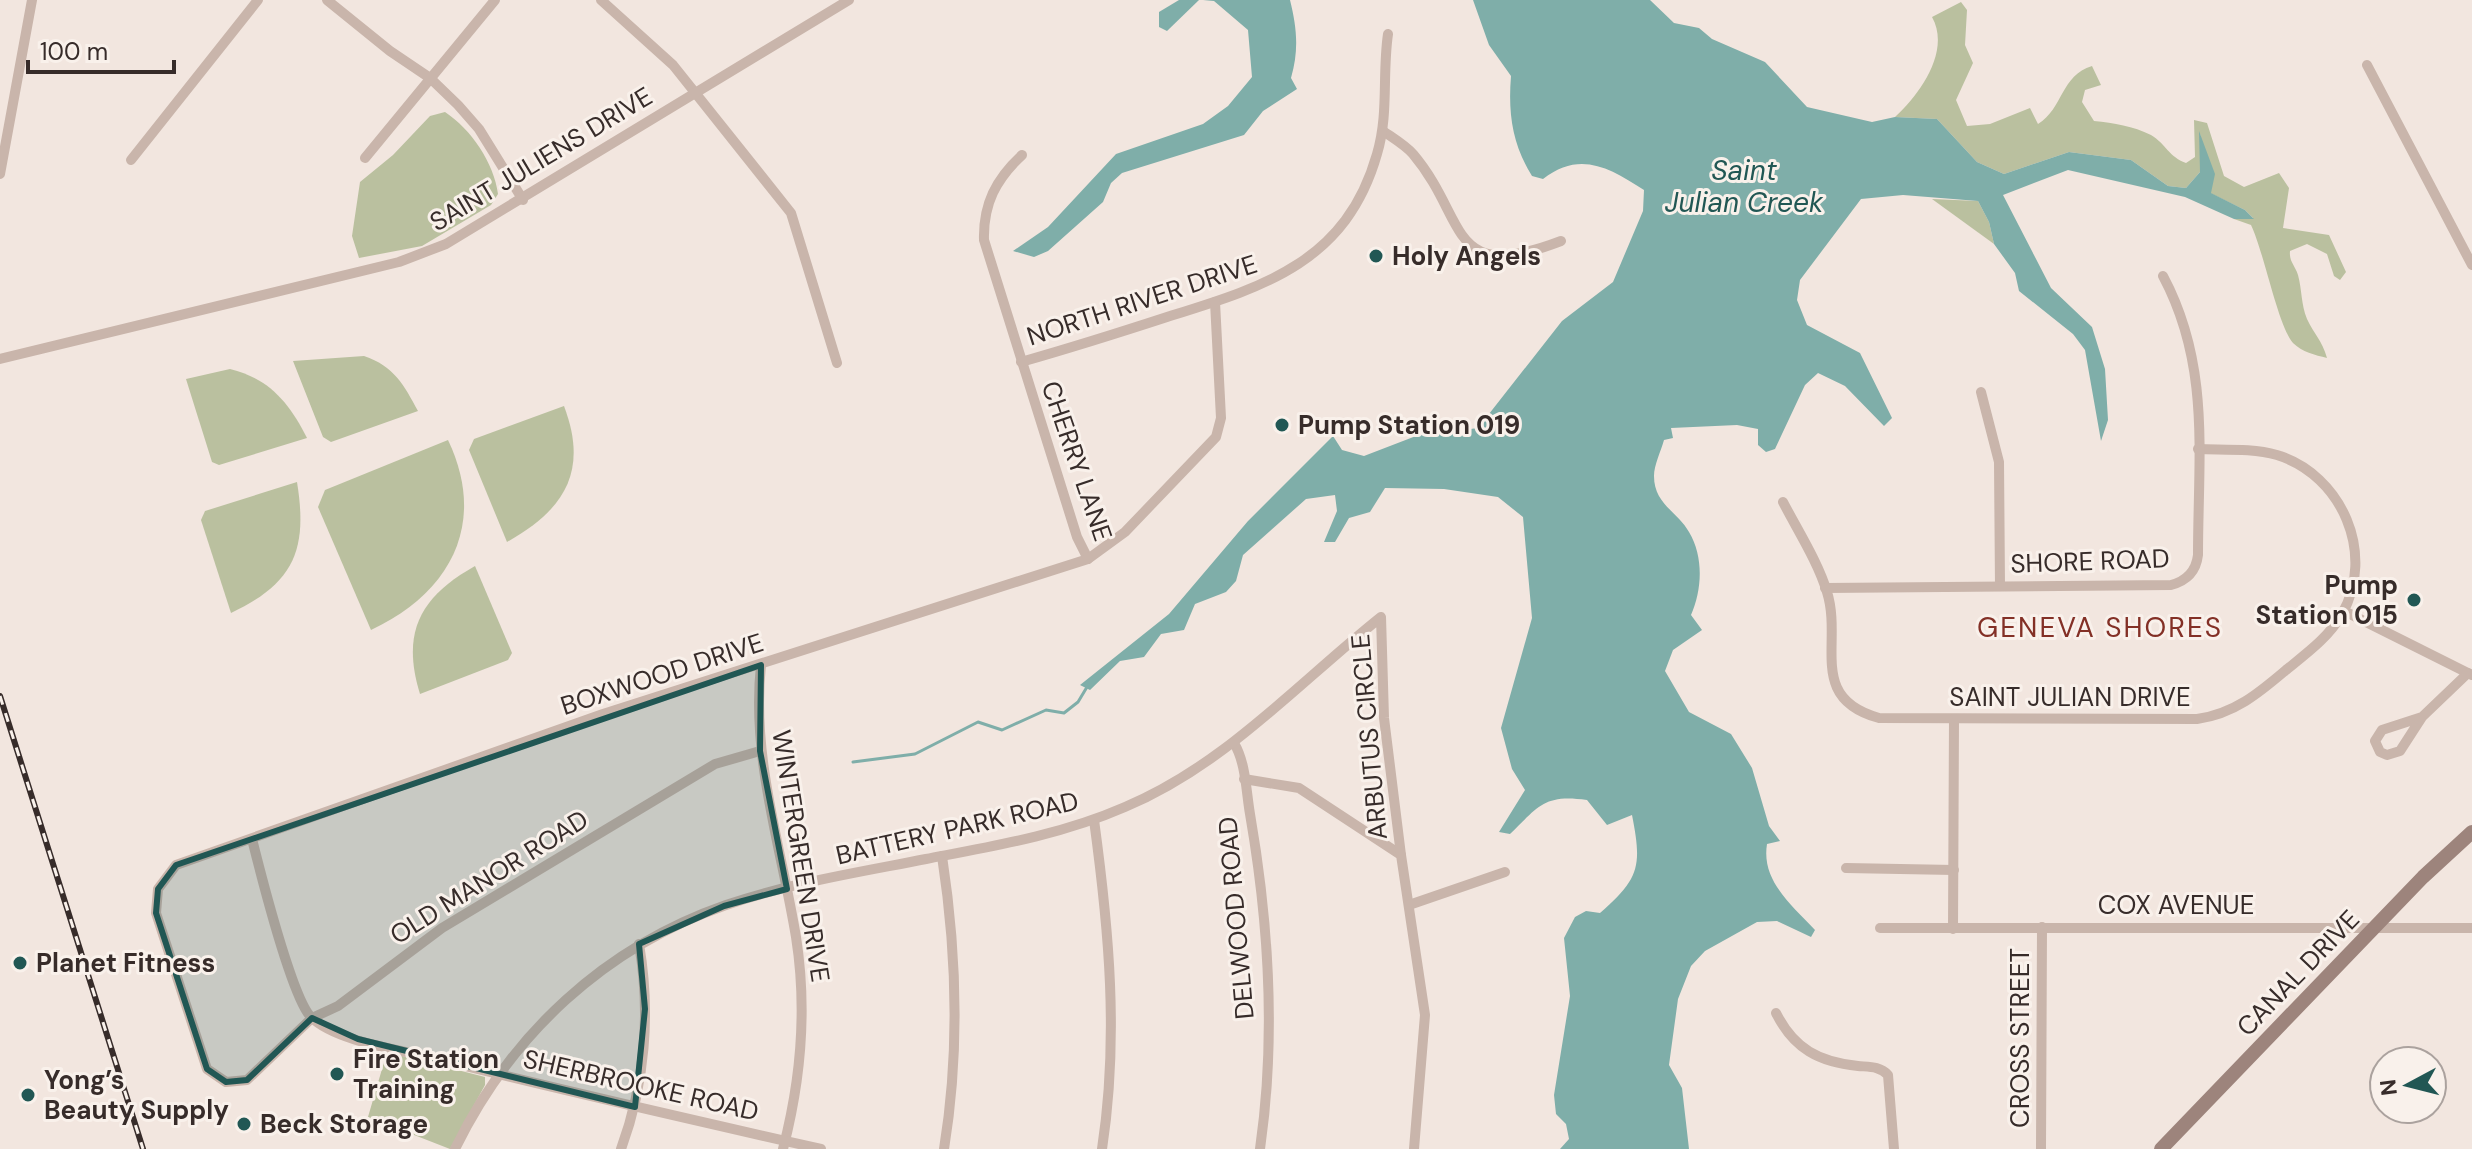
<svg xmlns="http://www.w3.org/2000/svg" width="2472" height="1149" font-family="'DM Sans',sans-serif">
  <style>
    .green { fill: #bac09f }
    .water { fill: #7faea9 }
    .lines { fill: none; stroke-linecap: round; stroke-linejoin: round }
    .stream { stroke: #7faea9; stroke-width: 3 }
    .minor { stroke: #c9b5ab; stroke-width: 10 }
    .secondary { stroke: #9d847c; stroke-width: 14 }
    .rail-casing { stroke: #372c2a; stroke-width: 6 }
    .rail { stroke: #f9f1eb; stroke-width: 3; stroke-dasharray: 9; stroke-linecap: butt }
    .marked { fill: #215754; fill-opacity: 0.2; stroke: #215754; stroke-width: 6; stroke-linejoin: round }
    .poi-dot { fill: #215754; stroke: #f9f1eb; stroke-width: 3 }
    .labels { text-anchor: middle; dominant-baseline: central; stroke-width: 6; stroke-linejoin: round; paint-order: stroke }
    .street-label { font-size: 26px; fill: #372c2a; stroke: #f9f1eb }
    .poi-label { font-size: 26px; font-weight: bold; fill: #372c2a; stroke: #f9f1eb; text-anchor: start }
    .water-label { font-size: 28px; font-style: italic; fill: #215754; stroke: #f9f1eb }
    .neighbourhood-label { font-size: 28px; letter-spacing: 2px; fill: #833026; stroke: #f9f1eb }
  </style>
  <rect width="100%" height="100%" fill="#f2e6df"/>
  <g class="green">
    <path d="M1961 2 1967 10 1965 45 1973 63 1956 100 1967 126 1990 124 2030 108 2038 124C2063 109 2061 75 2092 66L2101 85 2085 90 2082 102 2094 121C2114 123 2133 126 2151 135 2166 144 2169 157 2186 163L2195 157 2194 120 2207 123 2224 176 2244 187 2279 173 2289 188 2283 228 2329 235 2346 272 2340 280 2334 276 2327 254 2307 244 2290 251C2289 262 2295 265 2298 275 2302 290 2301 304 2307 319 2314 334 2322 340 2327 358 2315 355 2302 352 2293 343 2278 326 2264 252 2251 225L2234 219 2253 218 2245 210 2210 193 2200 134V172L2186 188 2168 186 2131 160 2069 152 2004 174 1977 162 1937 119 1895 117C1920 94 1951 51 1932 17Z"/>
    <path d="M445 112C471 129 494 163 498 194L491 205 422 246 359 258 352 236 360 182 393 155 430 116Z"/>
    <polygon points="1932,199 1978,201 1989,222 1994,244"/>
    <path d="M364 356C394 366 404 385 418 411L331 442 323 437 293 361Z"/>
    <path d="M230 369C270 379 289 403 307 438L219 465 212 462 186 379Z"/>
    <path d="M564 406C589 472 564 510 507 542L469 450 474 439Z"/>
    <path d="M448 440C488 524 450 593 371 630L318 507 325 490Z"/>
    <path d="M297 482C308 550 294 583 231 613L201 520 205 511Z"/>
    <path d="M475 566 512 653 508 660 420 694C401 632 420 597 475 566Z"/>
    <polygon points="387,1052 485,1077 485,1085 450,1149 368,1117"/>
  </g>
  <g class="water">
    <polygon points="1179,0 1199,0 1167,31 1159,27 1159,12"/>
    <path d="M1203 0H1290C1297 28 1299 50 1291 78L1297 89 1263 111 1244 135 1122 173 1111 183 1103 202 1048 251 1034 257 1013 251 1048 227 1116 154 1203 124 1228 106 1252 77 1248 30 1214 1Z"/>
    <path d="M1473 0H1650L1674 23 1699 28 1712 39 1765 62 1807 107 1872 122 1895 117 1937 119 1977 162 2004 174 2069 152 2131 160 2168 186 2186 188 2200 172 2199 131 2215 174 2211 193 2245 210 2254 219H2234L2185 197 2068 170 2003 195 2051 288 2092 327 2105 369 2108 420 2101 441 2085 350 2073 334 2019 291 2015 273 1994 244 1989 222 1978 201 1903 195 1861 199 1800 280 1797 300 1807 325 1860 353 1892 418 1884 426 1845 386 1818 373 1805 385 1775 449 1766 452 1758 445V429L1737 425 1671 428 1673 438 1664 440C1661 451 1654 465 1654 476 1654 504 1677 511 1689 532 1704 557 1702 590 1691 615L1702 630 1673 650 1665 671 1689 712 1731 734 1752 768 1769 826 1780 841 1767 844C1761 881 1792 905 1815 930L1811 937 1777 921 1757 922 1705 951 1691 966 1678 999 1669 1065 1682 1088 1689 1149H1560L1569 1139 1566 1124 1556 1114 1554 1095 1570 996 1564 938 1575 917 1586 911 1600 913C1640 878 1642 866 1632 815L1607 825 1587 800C1544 794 1539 806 1510 834L1499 832 1525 790 1512 769 1501 728 1532 618 1523 517 1498 497 1444 489 1385 488 1370 512 1349 518 1335 542H1324L1337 511 1335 495 1306 499 1243 555 1236 581 1226 592 1195 604 1184 630 1161 634 1144 657 1120 661 1090 690 1080 685 1169 614 1248 521 1333 436 1342 450 1364 456 1416 436 1478 428 1562 321 1613 282 1643 211 1644 190C1610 168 1580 150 1543 179L1532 176C1512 144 1508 113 1511 76L1489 45Z"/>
  </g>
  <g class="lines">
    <polyline class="stream" points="853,762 915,754 978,722 1002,730 1046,710 1064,713 1078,702 1087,687"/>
    <g class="minor">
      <polyline points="327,0 390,51 430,78 458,105 479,129 523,200"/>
      <polyline points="601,0 673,65 791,213 837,363"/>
      <polyline points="2367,65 2472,265"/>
      <path d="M1383 131C1393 138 1405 145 1413 154 1469 220 1446 285 1561 241"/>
      <path d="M1022 155C996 179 983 204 984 240L1077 537 1088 559"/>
      <polyline points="365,158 495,0"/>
      <polyline points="131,160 258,0"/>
      <polyline points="0,174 32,0"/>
      <polyline points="0,359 399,262 446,244 849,0"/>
      <path d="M1021 362C1070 348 1118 333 1167 317 1263 287 1346 263 1377 154 1389 114 1382 75 1388 34"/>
      <polyline points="1981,392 1999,462 2000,586"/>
      <path d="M1783 502C1798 531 1818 562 1827 592 1843 643 1807 698 1879 718L2197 719C2234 714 2259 693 2286 670 2307 653 2329 637 2342 614 2376 554 2342 475 2277 455 2252 448 2224 450 2198 449"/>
      <path d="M1825 588 2171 585C2186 581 2196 572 2198 555 2198 456 2211 366 2163 276"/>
      <polyline points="2344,611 2472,675"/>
      <path d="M761 665C751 757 781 846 796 937 807 1007 801 1080 783 1149"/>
      <polyline points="2422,717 2382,730 2375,741 2380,752 2387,755 2400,751 2422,717 2468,673"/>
      <path d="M1234 743C1246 763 1246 791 1250 814 1269 924 1276 1038 1260 1149"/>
      <polyline points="760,751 715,764 442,928 338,1006 312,1018 247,1080 226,1082 207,1069 156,913 158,889 176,865 603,714 1088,559 1125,532 1216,437 1221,418 1215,302"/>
      <polyline points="1244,779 1299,788 1401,855 1425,1015 1414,1149"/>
      <path d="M1094 820C1109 930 1119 1038 1102 1149"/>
      <path d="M252 839C260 871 292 998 311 1017 336 1042 403 1050 437 1059 565 1091 693 1120 821 1149"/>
      <path d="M942 856C957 954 960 1051 944 1149"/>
      <polyline points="1846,868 1954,870"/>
      <polyline points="1409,905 1505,872"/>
      <polyline points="1880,928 2472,928"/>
      <polyline points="1953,929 1954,719"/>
      <path d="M1776 1013C1794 1049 1819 1062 1858 1066 1869 1067 1880 1066 1888 1075L1894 1149"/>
      <path d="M455 1149C511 1034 605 947 726 905 790 883 860 872 926 859 994 846 1061 835 1125 807 1225 765 1297 684 1381 617L1384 718 1401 855"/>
      <path d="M621 1149C645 1084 651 1013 639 944"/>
      <polyline points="2041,1149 2042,927"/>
    </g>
    <polyline class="secondary" points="2161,1149 2423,877 2472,832"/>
    <g class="rail-casing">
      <polyline id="rail" points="0,696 143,1149"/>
    </g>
    <use href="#rail" class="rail"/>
  </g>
  <path class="marked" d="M761 665 760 751 787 889 724 906 639 944 645 1009 635 1107 358 1039 312 1018 247 1080 226 1082 207 1069 156 913 158 889 176 865Z"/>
  <g class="poi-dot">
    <circle cx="1376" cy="256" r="8"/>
    <circle cx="1282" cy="425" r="8"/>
    <circle cx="2414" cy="600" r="8"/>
    <circle cx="20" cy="963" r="8"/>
    <circle cx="337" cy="1074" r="8"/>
    <circle cx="28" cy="1095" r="8"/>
    <circle cx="244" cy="1124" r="8"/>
  </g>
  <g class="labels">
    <g class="street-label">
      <text transform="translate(541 159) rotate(-31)">SAINT JULIENS DRIVE</text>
      <text transform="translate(1142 300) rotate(-18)">NORTH RIVER DRIVE</text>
      <text transform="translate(1077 461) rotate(71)">CHERRY LANE</text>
      <text transform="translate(2090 561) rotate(-2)">SHORE ROAD</text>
      <text transform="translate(662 674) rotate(-18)">BOXWOOD DRIVE</text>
      <text x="2070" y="697">SAINT JULIAN DRIVE</text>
      <text transform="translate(1369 737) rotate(-95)">ARBUTUS CIRCLE</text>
      <text transform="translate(957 828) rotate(-13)">BATTERY PARK ROAD</text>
      <text transform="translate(801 856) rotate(81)">WINTERGREEN DRIVE</text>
      <text transform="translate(489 877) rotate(-32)">OLD MANOR ROAD</text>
      <text x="2176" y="905">COX AVENUE</text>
      <text transform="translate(1236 918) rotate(-95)">DELWOOD ROAD</text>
      <text transform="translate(2298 973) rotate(-46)">CANAL DRIVE</text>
      <text transform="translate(2020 1038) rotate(-90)">CROSS STREET</text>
      <text transform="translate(641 1085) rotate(13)">SHERBROOKE ROAD</text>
    </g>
    <g class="poi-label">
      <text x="1392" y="256">Holy Angels</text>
      <text x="1298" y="425">Pump Station 019</text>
      <text x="2398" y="585" text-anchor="end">Pump<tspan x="2398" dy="30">Station 015</tspan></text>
      <text x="36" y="963">Planet Fitness</text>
      <text x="353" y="1059">Fire Station<tspan x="353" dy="30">Training</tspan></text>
      <text x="44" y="1080">Yong’s<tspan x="44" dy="30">Beauty Supply</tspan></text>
      <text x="260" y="1124">Beck Storage</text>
    </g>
    <g class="water-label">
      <text x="1744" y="170">Saint<tspan x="1744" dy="32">Julian Creek</tspan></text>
    </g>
    <g class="neighbourhood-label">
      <text x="2100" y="627">GENEVA SHORES</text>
    </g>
  </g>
  <g transform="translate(2408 1085) rotate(263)"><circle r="38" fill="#f9f1eb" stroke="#aba29e" stroke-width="2"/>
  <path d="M0-6L14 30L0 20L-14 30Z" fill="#215754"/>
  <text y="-12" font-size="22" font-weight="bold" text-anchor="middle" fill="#372c2a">N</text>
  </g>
  <path d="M28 60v12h146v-12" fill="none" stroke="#372c2a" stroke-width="4"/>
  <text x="40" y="60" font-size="24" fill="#372c2a" stroke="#f9f1eb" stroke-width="6" paint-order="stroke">100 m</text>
</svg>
